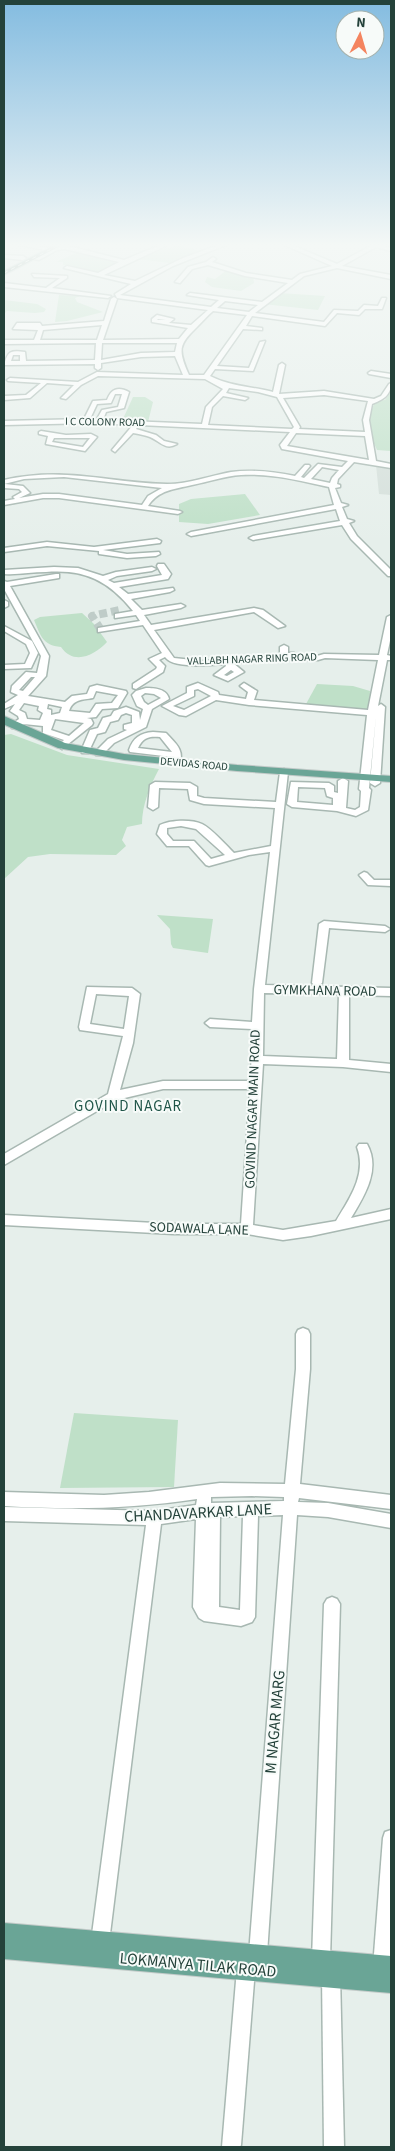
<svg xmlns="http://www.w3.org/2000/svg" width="395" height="2151" font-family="'Source Sans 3',sans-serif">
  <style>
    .built { fill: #d4dfda }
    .green { fill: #bfe0c8 }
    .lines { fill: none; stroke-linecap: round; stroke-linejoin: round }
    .minor-tunnel { stroke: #bfccc8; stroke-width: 8; stroke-dasharray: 8 4; stroke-linecap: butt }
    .minor-casing { stroke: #a8b8b2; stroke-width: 3 }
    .major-casing { stroke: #c2cac8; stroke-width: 2 }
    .minor { fill: #fff; fill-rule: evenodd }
    .major { fill: #6aa596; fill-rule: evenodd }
    .rail-casing { stroke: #5f7d75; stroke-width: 2.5 }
    .rail { stroke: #f7fbf9; stroke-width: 1; stroke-dasharray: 4; stroke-linecap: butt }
    .labels { text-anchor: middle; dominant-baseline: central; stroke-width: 4; stroke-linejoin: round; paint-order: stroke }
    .far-street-label { font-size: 11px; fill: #24423a; stroke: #f7fbf9 }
    .street-label { font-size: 14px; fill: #24423a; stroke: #f7fbf9 }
    .neighbourhood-label { font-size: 15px; letter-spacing: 1px; fill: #1f5548; stroke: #f7fbf9 }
    .near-street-label { font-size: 16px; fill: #24423a; stroke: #f7fbf9 }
  </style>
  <rect width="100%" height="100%" fill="#e6efeb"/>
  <polygon class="built" points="376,465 391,467 391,495 379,494"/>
  <g class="green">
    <polygon points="178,246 201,251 170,263 137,259 164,248"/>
    <polygon points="76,253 80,253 116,263 96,274 71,265 63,265 63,262 56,262"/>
    <polygon points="227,270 253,275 254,283 241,291 212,287 205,282 207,277 215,279"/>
    <polygon points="279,293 325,296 318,310 263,304"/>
    <polygon points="59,295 80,296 75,298 77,302 103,312 67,321 55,322"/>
    <polygon points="4,300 37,304 46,309 44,312 35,313 7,311 4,314"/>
    <polygon points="391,392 391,451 377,450 366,426 375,401 385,400"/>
    <polygon points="133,397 145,397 153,402 148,422 122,421"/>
    <polygon points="245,494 260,515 208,524 179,522 179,504 191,499"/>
    <path d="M82 613 94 624 107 642C95 655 74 666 61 647 42 645 41 636 34 620L40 617Z"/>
    <polygon points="317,684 353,686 370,691 369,711 306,704"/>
    <path d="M11 734 67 755 159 769C150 786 142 805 142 824L127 827 122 840 126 846 116 855 50 854 28 857 4 879V735Z"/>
    <polygon points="157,915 213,919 208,953 173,948 171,944 170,929"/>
    <polygon points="74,1413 178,1420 174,1487 60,1488"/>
  </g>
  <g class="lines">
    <polyline class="minor-tunnel" points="101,630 92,616 120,610"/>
    <g class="minor-casing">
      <g id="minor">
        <polygon points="10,243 22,243 48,248 45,250"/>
        <path d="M165 243H172L104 275 135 281 183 258 224 243H231L173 266 120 295 211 307 219 300 187 295 190 293 262 302 288 283 245 276 208 265 192 269 180 283 175 282 188 267 206 262 213 257 216 259 212 262 246 273 292 280 300 274 332 266 280 243H287L337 264 376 243H382L380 245 391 248V251L376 247 342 266 391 275V279L337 268 304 276 255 313 324 322 334 310 358 311 364 305 378 306 382 298H386L382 309H365L359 315 337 313 325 326 252 316 246 326 262 328V330L243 329 217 366 249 368 260 342 265 341 253 371 215 369 210 376C232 387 250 386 273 392L279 365 282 363 285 365 279 394 324 391 374 399 381 396 389 384 391 383C391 396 382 400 372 404L369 420 376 461 391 464V468L354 462 338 479 337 484 340 485V487L335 488 341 503 348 505 342 507 347 519 354 521 349 523 357 536 391 570V576H388L351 539 342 525 253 540 249 538 253 536 340 521 336 509 191 536 187 534 191 532 334 505 329 487C300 481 272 473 241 475 225 476 208 482 192 485 175 489 158 490 148 506L180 511 182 512 178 514 59 498H43L4 505V501L15 499 13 497 22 492 19 489 4 488 5 484 23 486 30 493 19 498 43 494H59L142 505 148 496 162 488 64 477 24 479 4 484V480C65 466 108 483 167 484 189 484 209 476 231 472 252 469 274 472 295 476L305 465H309L310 466 301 477 304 478 318 464 342 467 348 461 282 449 280 445 290 432 139 425 136 429 156 435 164 441 177 444C165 451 160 441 150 437 145 435 139 434 133 433L115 452 112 450 133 425 94 423 4 425V421L84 419 93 401 107 400C111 389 118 386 129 392L124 408 106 412 103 420 202 424 206 407 223 389 205 379 98 376 81 385 66 399 61 398 74 385 47 383 30 398 4 400V396L26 395 41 383 8 381 7 380 10 378 78 382 97 372 183 375 175 356 141 357 101 363V368L98 370 95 368V364L4 365C8 351 10 350 25 352L26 361 95 360 96 343 4 344V340H34L38 330 13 329 17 323H40L42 326 104 321 111 299 114 297 117 299 103 340 179 339 188 328 152 322V319L157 315 174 319 169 323 191 325 208 310 117 298 115 294 131 284 64 268 67 266 98 273 119 262 65 249 57 250 39 260 34 259 53 248 65 245 124 260ZM225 301 258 305 249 312 217 308ZM213 311 247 315 204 375H189C178 350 178 345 197 327 201 323 207 316 213 311ZM158 319 166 320H157ZM102 325 97 340H40L43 330ZM102 343H177L175 352 141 353 101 360ZM13 355H20V361H11ZM229 388 258 392 277 397 294 427 292 429 208 425 212 407 223 396 245 400 248 398 226 393ZM115 394H122L118 407 102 410 97 419H90L97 404 111 403ZM324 395 368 401 363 420 365 432 299 429 300 427 283 398ZM296 433 365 436 369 460 287 446ZM322 467 339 470 332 478 330 483 311 479Z"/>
        <polygon points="4,255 23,256 26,258 23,260 4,258"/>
        <polygon points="32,274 67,276 67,278 52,288 111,296 108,298 4,287 4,283 46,288 60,278 34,277"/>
        <polygon points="371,371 391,374 391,378 369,374 368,373"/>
        <path d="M41 431 66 435 91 434 97 437 85 451 46 444 48 436 39 434V432ZM54 438H90L83 447 52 442Z"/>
        <polygon points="157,539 161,541 160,543 103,550 127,554 159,552 160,554 156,556 127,558 99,554 99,551 47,546 4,552 4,548 47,542 94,547"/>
        <path d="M158 564H164L171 574 168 579 119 587 128 594 173 588 174 590 170 592 131 599 142 610 181 604 185 606 181 608 144 615 151 625 254 608 263 610 285 626 278 628 254 612 154 630 174 658 202 661 280 656V647L284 645 288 647V653H294L295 656H317L324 654 379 655 387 617 391 615V636L387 655 391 656V660H387L378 706 381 704 385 707 380 783 375 786 370 783 376 716 369 788 371 790 368 810 356 816 337 811 292 807 287 804 291 782 329 783 334 786V792L338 793V781L343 778 348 781 346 808 355 810 360 807 361 791 359 789 367 715 249 705 216 700 186 716 179 715 162 706 187 693V687L198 683 218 692 219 695 246 699 248 692 240 686 244 683 257 691 254 700 368 710 378 660 325 658 318 660H268L233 663 244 672 228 681 214 675 226 666 225 664C211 665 173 669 165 657L159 660 165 666 163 672 136 689 133 688V684L156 669 157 667 149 659 162 653 143 625 98 632V628L140 621 136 615 115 618V614L133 611C109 581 85 569 46 572 32 572 18 575 4 574V570L54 567 78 568 103 576 116 572 152 567 156 569 152 571 117 576 108 580 114 583 162 575 157 566ZM231 670 234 672 227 676 224 675ZM198 689 211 696 184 710 173 706 194 696V690ZM298 787 325 788 327 796 333 798V805L297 802Z"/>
        <path d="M56 574H59V578L10 586 49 656 46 676 28 696 65 702 72 696 87 694 90 687 97 685 126 691 127 693 118 708 102 709 96 717 87 718 91 719 93 723 92 725 62 749 58 746 64 740 43 733V726L24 724 18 728H12V724L19 719 18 716 10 711 15 704 4 709V704L18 695 11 692 12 686 26 672 37 673 41 656 4 589V581L7 582ZM31 677H35L23 691 19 690ZM96 691 118 695 112 703 96 704 90 713 69 711C73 699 82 700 93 698ZM24 703 39 706 38 710 43 713 40 720 27 719 25 713 19 710ZM48 704 62 707 60 713 51 715V710L47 709ZM55 719 84 723 69 736 51 730Z"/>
        <polygon points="4,600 8,602 8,606 4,608"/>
        <polygon points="4,626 32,641 38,653 31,668 4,669 4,665 25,664 30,653 26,644 4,631"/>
        <path d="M146 688C155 688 167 689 169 699L152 709 146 727 114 743 102 755H96V751L108 739 127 730 124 729V725L132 723V715L126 713 121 715 118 720 110 722 105 732 97 734 88 753H82L81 751 90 730 98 728 103 718 111 716 114 711 126 707 139 712 140 720 143 709 137 706 132 695 136 691ZM145 693 154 694 161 698 148 705 144 702 141 696Z"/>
        <path d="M153 732 166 733C176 744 185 750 179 765H173L172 757 130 752 129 750C133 738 140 733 153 732ZM160 737 172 752 138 748C143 737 150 736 160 737Z"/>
        <path d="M284 769 288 772 265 985 391 988V996L349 995V1060L391 1064V1072L343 1067 263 1064 253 1225 283 1230 336 1221C350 1198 367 1174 357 1147L359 1144H367C381 1169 365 1195 351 1218L391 1209V1219L311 1236 283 1240 247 1234H174L4 1225V1215L174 1224H241L250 1089H163L116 1100 4 1165V1154L108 1094 123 1036 80 1030 79 1027 87 987 132 988 140 994 133 1043 120 1090 163 1081H251L252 1029 210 1027 205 1023 210 1019 252 1022 254 989 270 852 249 855 209 866 206 865 189 846H167L157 834 160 825C170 820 191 819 202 824 212 829 226 845 234 853L271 846 275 808 204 804 190 800 188 789 159 788 158 807 153 810 148 807 150 785 155 782 190 783 197 787V796L204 798 276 802 280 772ZM181 826 196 829 225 855 211 859 194 841H173L167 834V828ZM264 993 339 994 337 1059 263 1056ZM96 994 129 996 124 1029 90 1024Z"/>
        <polygon points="364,872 367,873 374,880 391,880 391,886 368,885 359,875"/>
        <polygon points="324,921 385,926 390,929 385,932 329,928 322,983 317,987 312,983 319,924"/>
        <path d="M303 1328 308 1330 310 1334V1369L300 1484 391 1495V1509L299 1498 298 1502 328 1503 391 1514V1528L328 1517 297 1515 267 1954 264 1960 258 1963 252 1960 249 1954 283 1515 258 1516 255 1617 252 1622 241 1626 204 1621 199 1618 193 1607 196 1519 161 1524 109 1942 106 1948 100 1951 94 1948 91 1942 146 1525 4 1521V1507L154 1511 196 1505 197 1499C131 1509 70 1510 4 1506V1492L104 1495 149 1492 220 1483 285 1484 296 1369V1334L298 1330ZM252 1496 284 1497V1501L211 1503V1497ZM243 1516 240 1610 219 1607 220 1517Z"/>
        <polygon points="332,1597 337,1599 340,1604 330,1960 327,1966 321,1969 315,1966 312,1960 324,1604 327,1599"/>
        <polygon points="391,1830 391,1962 388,1973 382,1976 376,1973 373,1967 383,1838 385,1832"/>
        <polygon points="246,1960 252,1963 255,1969 241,2145 240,2147 222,2147 237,1969 240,1963"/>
        <polygon points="331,1965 337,1968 340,1974 344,2147 324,2147 322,1974 325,1968"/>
      </g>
    </g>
    <g class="major-casing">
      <g id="major">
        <polygon points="58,243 66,243 4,275 4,271"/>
        <polygon points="4,716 65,743 124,754 237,765 391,776 391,782 237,771 124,760 58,748 5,725"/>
        <polygon points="4,1923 391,1956 391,1993 4,1959"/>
      </g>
    </g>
    <use href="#minor" class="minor"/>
    <use href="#major" class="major"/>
    <g class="rail-casing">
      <polyline id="rail" points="4,273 63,243"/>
    </g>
    <use href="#rail" class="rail"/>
  </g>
  <linearGradient id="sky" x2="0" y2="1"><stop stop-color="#84bce0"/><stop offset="0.45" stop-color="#f4f8f6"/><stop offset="1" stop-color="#f4f8f6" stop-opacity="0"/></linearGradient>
  <rect width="395" height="544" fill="url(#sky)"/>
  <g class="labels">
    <g class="far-street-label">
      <text transform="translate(105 422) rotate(1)">I C COLONY ROAD</text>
      <text transform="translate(252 659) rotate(-2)">VALLABH NAGAR RING ROAD</text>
      <text transform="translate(194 764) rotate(5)">DEVIDAS ROAD</text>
    </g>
    <g class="street-label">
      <text transform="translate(325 991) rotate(1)">GYMKHANA ROAD</text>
      <text transform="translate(253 1109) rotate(-88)">GOVIND NAGAR MAIN ROAD</text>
      <text transform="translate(199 1229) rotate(2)">SODAWALA LANE</text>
    </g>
    <g class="neighbourhood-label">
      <text x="128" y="1106">GOVIND NAGAR</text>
    </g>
    <g class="near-street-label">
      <text transform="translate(198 1513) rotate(-3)">CHANDAVARKAR LANE</text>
      <text transform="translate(275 1722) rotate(-85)">M NAGAR MARG</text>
      <text transform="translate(198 1965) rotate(5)">LOKMANYA TILAK ROAD</text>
    </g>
  </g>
  <rect width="395" height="2151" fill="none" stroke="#24423a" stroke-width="10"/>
  <g transform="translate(360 35) rotate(5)"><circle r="24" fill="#f7fbf9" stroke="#a3b1ad"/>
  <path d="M0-4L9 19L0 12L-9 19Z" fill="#f4845f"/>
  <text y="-8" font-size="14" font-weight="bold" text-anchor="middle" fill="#24423a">N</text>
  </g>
</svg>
